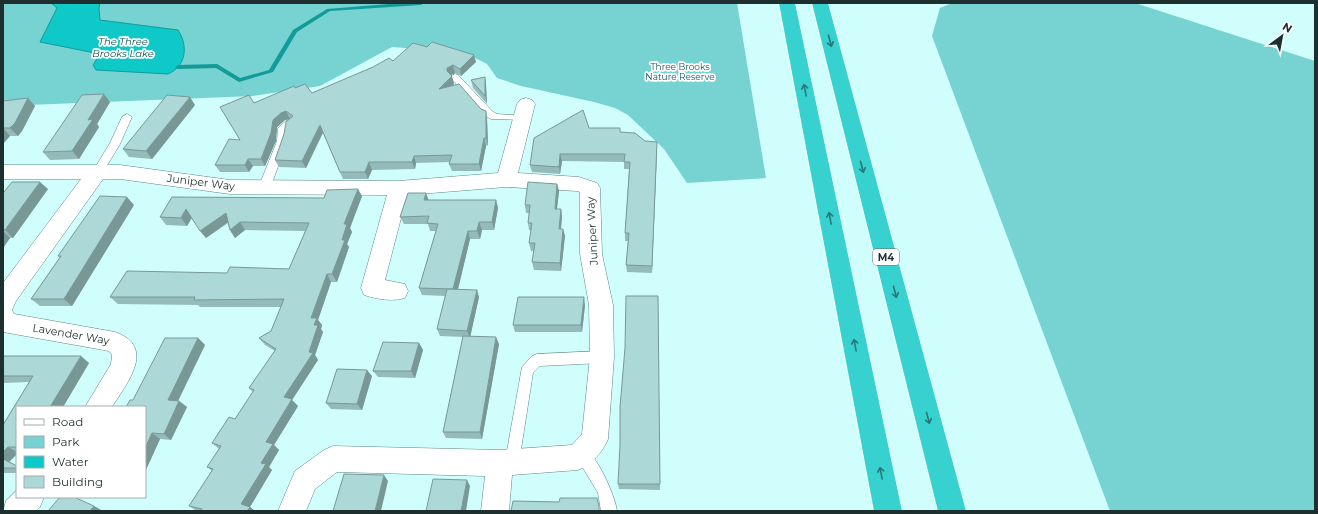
<svg xmlns="http://www.w3.org/2000/svg" width="1318" height="514" font-family="Montserrat,sans-serif">
  <style>
    .green { fill: #76d3d1 }
    .water { fill: #0ec9c7; stroke: #139b99 }
    .lines { fill: none; stroke-linecap: round; stroke-linejoin: round }
    .stream { fill: #139b99; fill-rule: evenodd }
    .service-casing { stroke: #5d8786; stroke-width: 1 }
    .minor-casing { stroke: #5d8786; stroke-width: 1 }
    .motorway-casing { stroke: #fff; stroke-width: 1 }
    .service { fill: #fff; fill-rule: evenodd }
    .minor { fill: #fff; fill-rule: evenodd }
    .motorway { fill: #37d2d0; fill-rule: evenodd }
    .wall { fill: #94bbb9 }
    .shaded-wall { fill: #789896 }
    .building { fill: #acd9d7; stroke: #789896 }
    .oneway { stroke: #297877 }
    .labels { text-anchor: middle; dominant-baseline: central; stroke-width: 3.5; stroke-linejoin: round; paint-order: stroke }
    .far-park-label { font-size: 9px; fill: #135554; stroke: #fff }
    .far-water-label { font-size: 10px; font-style: italic; fill: #0a4f4f; stroke: #fff }
    .shield { fill: #fff; stroke: #626d6d; stroke-width: 1 }
    .shield-label { font-size: 10px; font-weight: bold; fill: #1e2f2f }
    .street-label { font-size: 11px; fill: #1e2f2f; stroke: #fff }
  </style>
  <rect width="100%" height="100%" fill="#d0fefc"/>
  <g class="green">
    <polygon points="3,3 737,3 766,178 687,183 664,149 628,115 615,108 594,102 521,86 497,78 487,64 473,57 456,52 392,47 320,86 253,96 3,106"/>
    <polygon points="952,3 1135,3 1315,61 1315,511 1110,511 932,36 940,8"/>
  </g>
  <path class="water" d="M51 3H100L99 8 100 20 178 30C188 45 187 66 168 74L96 70 93 65 100 54 40 42 57 8Z"/>
  <g class="lines">
    <polygon class="stream" points="401,3 424,3 421,5 330,11 297,32 273,72 239,82 216,68 178,69 175,67 178,65 217,64 240,78 269,70 293,30 327,9"/>
    <g class="service-casing">
      <g id="service">
        <polygon points="455,74 458,75 492,111 497,114 526,116 527,118 526,120 491,119 484,115 452,79 450,77"/>
        <polygon points="127,114 132,117 120,144 102,174 94,174 93,171 110,143 122,117"/>
        <polygon points="290,120 295,123 288,129 287,141 271,186 269,189 261,189 259,186 277,141 278,128 286,121"/>
        <polygon points="602,351 607,353 609,357 607,361 602,363 540,366 533,373 519,462 517,467 512,469 507,467 505,462 522,367 532,356 537,354"/>
        <path d="M581 446C596 452 615 495 617 511H601L598 493 574 453 576 448Z"/>
      </g>
    </g>
    <g class="minor-casing">
      <g id="minor">
        <path d="M526 98 532 100 535 104 518 173 579 177 597 183 600 188 602 254 613 305 614 357 608 439C602 453 592 464 578 470L512 475 509 511H481L485 476 337 472 315 489 306 511H278L295 471 324 450 333 446 500 450 572 445 582 434 590 357 589 305 580 254V192L577 191 506 187 407 195 385 280 405 284 408 291 405 298C392 302 377 299 364 295L361 288 387 195 230 194 120 179H103L16 301 12 310 14 314 115 332C157 347 127 383 112 407H85L111 364 112 355 109 351 3 332V283L81 179H3V165H120L230 180 399 181 498 173 517 104 520 100Z"/>
        <polygon points="17,490 17,497 44,497 40,507 36,511 3,511 6,501"/>
      </g>
    </g>
    <g class="motorway-casing">
      <g id="motorway">
        <polygon points="779,3 795,3 902,511 874,511"/>
        <polygon points="812,3 828,3 966,511 938,511"/>
      </g>
    </g>
    <use href="#service" class="service"/>
    <use href="#minor" class="minor"/>
    <use href="#motorway" class="motorway"/>
  </g>
  <g class="wall">
    <polygon points="393,61 476,62 461,76 455,73 451,75 454,84 452,86 481,109 486,111 487,119 488,145 486,146 481,171 452,171 449,164 450,162 416,163 415,169 372,170 368,179 343,179 323,133 306,168 279,167 275,160 290,119 285,120 277,127 276,141 265,166 253,166 249,172 220,172 215,165 240,140 254,103 295,88 312,93"/>
    <polygon points="485,77 486,85 487,104 473,88 471,80"/>
    <polygon points="28,98 35,106 22,131 18,136 10,136 3,144 3,101"/>
    <polygon points="110,102 97,124 99,127 79,159 50,160 43,152"/>
    <polygon points="195,105 152,159 129,157 123,149"/>
    <polygon points="589,128 620,132 645,141 657,149 652,273 627,272 626,265 628,241 625,241 625,233 629,169 624,169 624,162 562,161 560,174 532,172 530,165"/>
    <polygon points="557,184 559,191 557,209 561,209 562,217 561,229 563,229 565,236 561,271 534,270 532,262 534,251 531,251 529,243 531,230 529,230 528,223 529,213 526,213 525,205"/>
    <polygon points="48,189 13,238 10,238 3,248 3,192"/>
    <polygon points="362,196 350,228 352,232 347,244 349,247 337,282 331,282 318,320 322,325 321,329 323,332 315,355 318,360 292,400 298,406 274,445 279,450 269,467 272,470 250,507 255,511 197,511 189,506 212,471 207,467 219,449 212,443 235,419 253,392 249,388 275,351 265,345 259,338 271,331 281,307 200,307 198,305 118,304 110,297 227,273 289,269 305,231 245,230 235,238 230,230 228,223 206,238 192,218 187,226 166,225 160,217 324,198"/>
    <polygon points="429,200 496,200 498,208 494,230 482,230 480,239 470,239 458,290 479,297 470,336 499,344 482,439 446,438 443,432 463,337 440,336 437,329 445,296 422,295 419,288 436,231 430,231 428,224 404,224 400,217"/>
    <polygon points="134,205 72,306 40,306 31,299 60,257 58,256"/>
    <polygon points="658,296 660,490 619,489 618,484"/>
    <polygon points="585,305 582,332 515,332 513,325"/>
    <polygon points="198,338 205,345 178,401 179,401 187,407 171,440 160,439 145,472 145,407 133,400"/>
    <polygon points="419,343 423,350 415,378 378,377 373,371"/>
    <polygon points="3,356 89,363 63,407 17,407 17,454 9,462 17,466 17,473 3,473 3,425 29,382 3,383"/>
    <polygon points="372,376 362,410 331,409 326,403"/>
  </g>
  <g class="shaded-wall">
    <polygon points="474,55 476,62 461,76 460,69"/>
    <polygon points="453,65 455,73 449,76 447,71 447,68"/>
    <polygon points="452,76 454,84 441,96 439,89"/>
    <polygon points="485,77 486,85 487,104 485,96"/>
    <polygon points="104,94 110,102 97,124 99,127 79,159 72,151 88,120"/>
    <polygon points="190,97 195,105 152,159 146,151"/>
    <polygon points="28,98 35,106 22,131 18,136 10,128"/>
    <polygon points="286,111 290,119 285,120 277,127 276,141 265,166 261,159 273,120 281,113"/>
    <polygon points="486,111 487,119 488,145 486,138"/>
    <polygon points="320,125 323,132 306,168 302,161"/>
    <polygon points="3,128 10,136 3,144"/>
    <polygon points="484,138 486,146 481,171 479,164"/>
    <polygon points="657,142 657,149 652,273 652,266"/>
    <polygon points="560,154 562,161 560,174 559,167"/>
    <polygon points="414,156 416,163 415,169 412,162"/>
    <polygon points="248,159 253,166 249,172 245,165"/>
    <polygon points="369,162 372,170 368,179 365,172"/>
    <polygon points="40,182 48,189 13,238 5,230"/>
    <polygon points="557,184 559,191 556,217 555,209"/>
    <polygon points="358,189 362,196 350,228 352,232 347,244 349,247 337,282 332,274 342,240 344,224"/>
    <polygon points="426,193 429,201 424,200"/>
    <polygon points="127,197 134,205 72,306 64,299"/>
    <polygon points="496,200 498,208 494,230 492,222"/>
    <polygon points="186,209 192,217 187,226 181,218"/>
    <polygon points="561,209 562,217 560,236 559,229"/>
    <polygon points="226,213 231,220 206,238 200,231"/>
    <polygon points="240,222 245,230 235,238 230,230"/>
    <polygon points="479,222 482,230 480,239 477,231"/>
    <polygon points="563,229 565,236 561,271 560,263"/>
    <polygon points="3,231 10,238 3,248"/>
    <polygon points="468,231 470,239 456,297 453,289"/>
    <polygon points="327,274 331,282 318,320 322,325 321,329 323,332 315,355 318,360 292,400 298,406 274,445 279,450 269,467 272,470 250,507 255,511 247,511 241,504 261,463 266,442 284,397 309,352 314,325 311,318"/>
    <polygon points="477,290 479,297 470,338 467,331"/>
    <polygon points="584,297 585,305 582,332 581,325"/>
    <polygon points="496,337 499,344 482,439 480,432"/>
    <polygon points="198,338 205,345 175,407 168,400"/>
    <polygon points="419,343 423,350 415,378 411,371"/>
    <polygon points="81,356 89,363 63,407 50,407"/>
    <polygon points="367,370 372,376 362,410 357,404"/>
    <polygon points="179,401 187,407 171,440 164,434"/>
    <polygon points="152,433 160,439 145,472 145,448"/>
    <polygon points="8,447 17,452 17,454 9,462 3,459 3,452"/>
    <polygon points="384,475 388,481 381,511 375,511"/>
    <polygon points="467,480 470,486 466,511 461,511"/>
    <polygon points="94,506 103,511 90,511"/>
  </g>
  <g class="building">
    <polygon points="432,42 474,55 460,69 453,65 447,68 447,71 452,76 439,89 459,84 481,109 486,111 486,138 484,138 479,164 449,164 452,155 414,156 412,162 369,162 365,172 340,172 320,125 302,161 275,160 284,134 286,122 293,116 286,111 281,113 273,120 271,133 261,159 248,159 245,165 215,165 229,139 240,140 220,107 249,95 254,103 294,86 295,88 305,84 312,93 373,67 389,58 393,61 413,43 427,47"/>
    <polygon points="485,77 485,96 471,80"/>
    <polygon points="104,94 88,120 93,119 72,151 43,152 82,95"/>
    <polygon points="167,95 190,97 146,151 123,149"/>
    <polygon points="28,98 15,123 10,128 3,128 3,101"/>
    <polygon points="583,110 589,128 620,128 620,132 635,133 645,141 657,142 652,266 626,265 629,233 625,233 630,162 624,162 625,154 560,154 559,167 530,165 534,138"/>
    <polygon points="12,182 40,182 5,230 3,230 3,192 4,192"/>
    <polygon points="528,182 557,184 555,209 561,209 559,229 563,229 560,263 532,262 535,243 529,243 532,223 528,223 530,205 525,205"/>
    <polygon points="358,189 344,224 347,224 342,240 345,240 332,274 327,274 311,318 317,318 314,325 318,325 309,352 313,353 284,397 292,399 266,442 273,444 261,463 266,464 241,504 250,507 247,511 201,511 202,509 189,506 213,469 207,467 221,446 212,443 229,417 235,419 254,390 249,388 276,349 259,338 271,331 284,299 194,300 195,297 110,297 127,271 227,273 230,267 289,269 309,223 240,222 230,230 226,213 200,231 186,209 181,218 160,217 172,197 324,198 327,190"/>
    <polygon points="408,193 426,193 424,200 496,200 492,222 479,222 477,231 468,231 453,289 419,288 438,224 427,223 429,216 400,217"/>
    <polygon points="100,196 127,197 64,299 31,299 61,256 58,256"/>
    <polygon points="447,289 477,290 467,331 437,329"/>
    <polygon points="626,296 658,296 660,484 618,484 620,445 620,407 625,348"/>
    <polygon points="518,297 584,297 581,325 513,325"/>
    <polygon points="463,336 496,337 480,432 443,432"/>
    <polygon points="165,338 198,338 168,400 179,401 164,434 152,433 145,448 145,407 126,407 130,400 133,400"/>
    <polygon points="383,342 419,343 411,371 373,371"/>
    <polygon points="3,356 81,356 50,407 17,407 17,447 8,447 3,452 3,425 33,376 3,376"/>
    <polygon points="337,369 367,370 357,404 326,403"/>
    <polygon points="3,459 17,466 17,468 3,468"/>
    <polygon points="344,474 384,475 375,511 333,511"/>
    <polygon points="433,479 467,480 461,511 426,511"/>
    <polygon points="60,497 74,497 94,506 90,511 48,511"/>
    <polygon points="560,498 597,498 599,506 599,511 511,511 513,501 559,502"/>
  </g>
  <defs><path id="oneway-shaft" d="M-6 0H5M1.5-3L5.5 0L1.5 3" fill="none" stroke-width="1.6" stroke-linecap="round" stroke-linejoin="round"/></defs>
  <g class="oneway">
    <use href="#oneway-shaft" transform="translate(830 41) rotate(75)"/>
    <use href="#oneway-shaft" transform="translate(805 90) rotate(-101)"/>
    <use href="#oneway-shaft" transform="translate(862 167) rotate(75)"/>
    <use href="#oneway-shaft" transform="translate(830 218) rotate(-101)"/>
    <use href="#oneway-shaft" transform="translate(895 292) rotate(75)"/>
    <use href="#oneway-shaft" transform="translate(855 345) rotate(-101)"/>
    <use href="#oneway-shaft" transform="translate(928 418) rotate(75)"/>
    <use href="#oneway-shaft" transform="translate(881 473) rotate(-101)"/>
  </g>
  <g class="labels">
    <g class="far-park-label">
      <text x="680" y="66">Three Brooks<tspan x="680" dy="10">Nature Reserve</tspan></text>
    </g>
    <g class="far-water-label">
      <text x="123" y="41">The Three<tspan x="123" dy="12">Brooks Lake</tspan></text>
    </g>
    <rect class="shield" x="873" y="249" width="26" height="16" rx="3"/>
    <g class="shield-label">
      <text x="886" y="257">M4</text>
    </g>
    <g class="street-label">
      <text transform="translate(201 182) rotate(7)">Juniper Way</text>
      <text transform="translate(592 231) rotate(-93)">Juniper Way</text>
      <text transform="translate(71 334) rotate(10)">Lavender Way</text>
    </g>
  </g>
  <rect width="1318" height="514" fill="none" stroke="#1e2f2f" stroke-width="8"/>
  <rect x="16" y="406" width="130" height="92" fill="#ffffff" stroke="#a5acac"/>
  <rect x="24" y="419" width="20" height="6" fill="#ffffff" stroke="#a5acac"/>
  <text x="52" y="426" font-size="12" fill="#1e2f2f">Road</text>
  <rect x="24" y="436" width="20" height="12" fill="#76d3d1" stroke="#a5acac"/>
  <text x="52" y="446" font-size="12" fill="#1e2f2f">Park</text>
  <rect x="24" y="456" width="20" height="12" fill="#0ec9c7" stroke="#a5acac"/>
  <text x="52" y="466" font-size="12" fill="#1e2f2f">Water</text>
  <rect x="24" y="476" width="20" height="12" fill="#acd9d7" stroke="#a5acac"/>
  <text x="52" y="486" font-size="12" fill="#1e2f2f">Building</text>
  <g transform="translate(1282 36) rotate(32)" stroke="#ffffff" stroke-width="3" paint-order="stroke">
  <path d="M0-3L7 15L0 10L-7 15Z" fill="#1e2f2f"/>
  <text y="-6" font-size="11" font-weight="bold" text-anchor="middle" fill="#1e2f2f">N</text>
  </g>
</svg>
